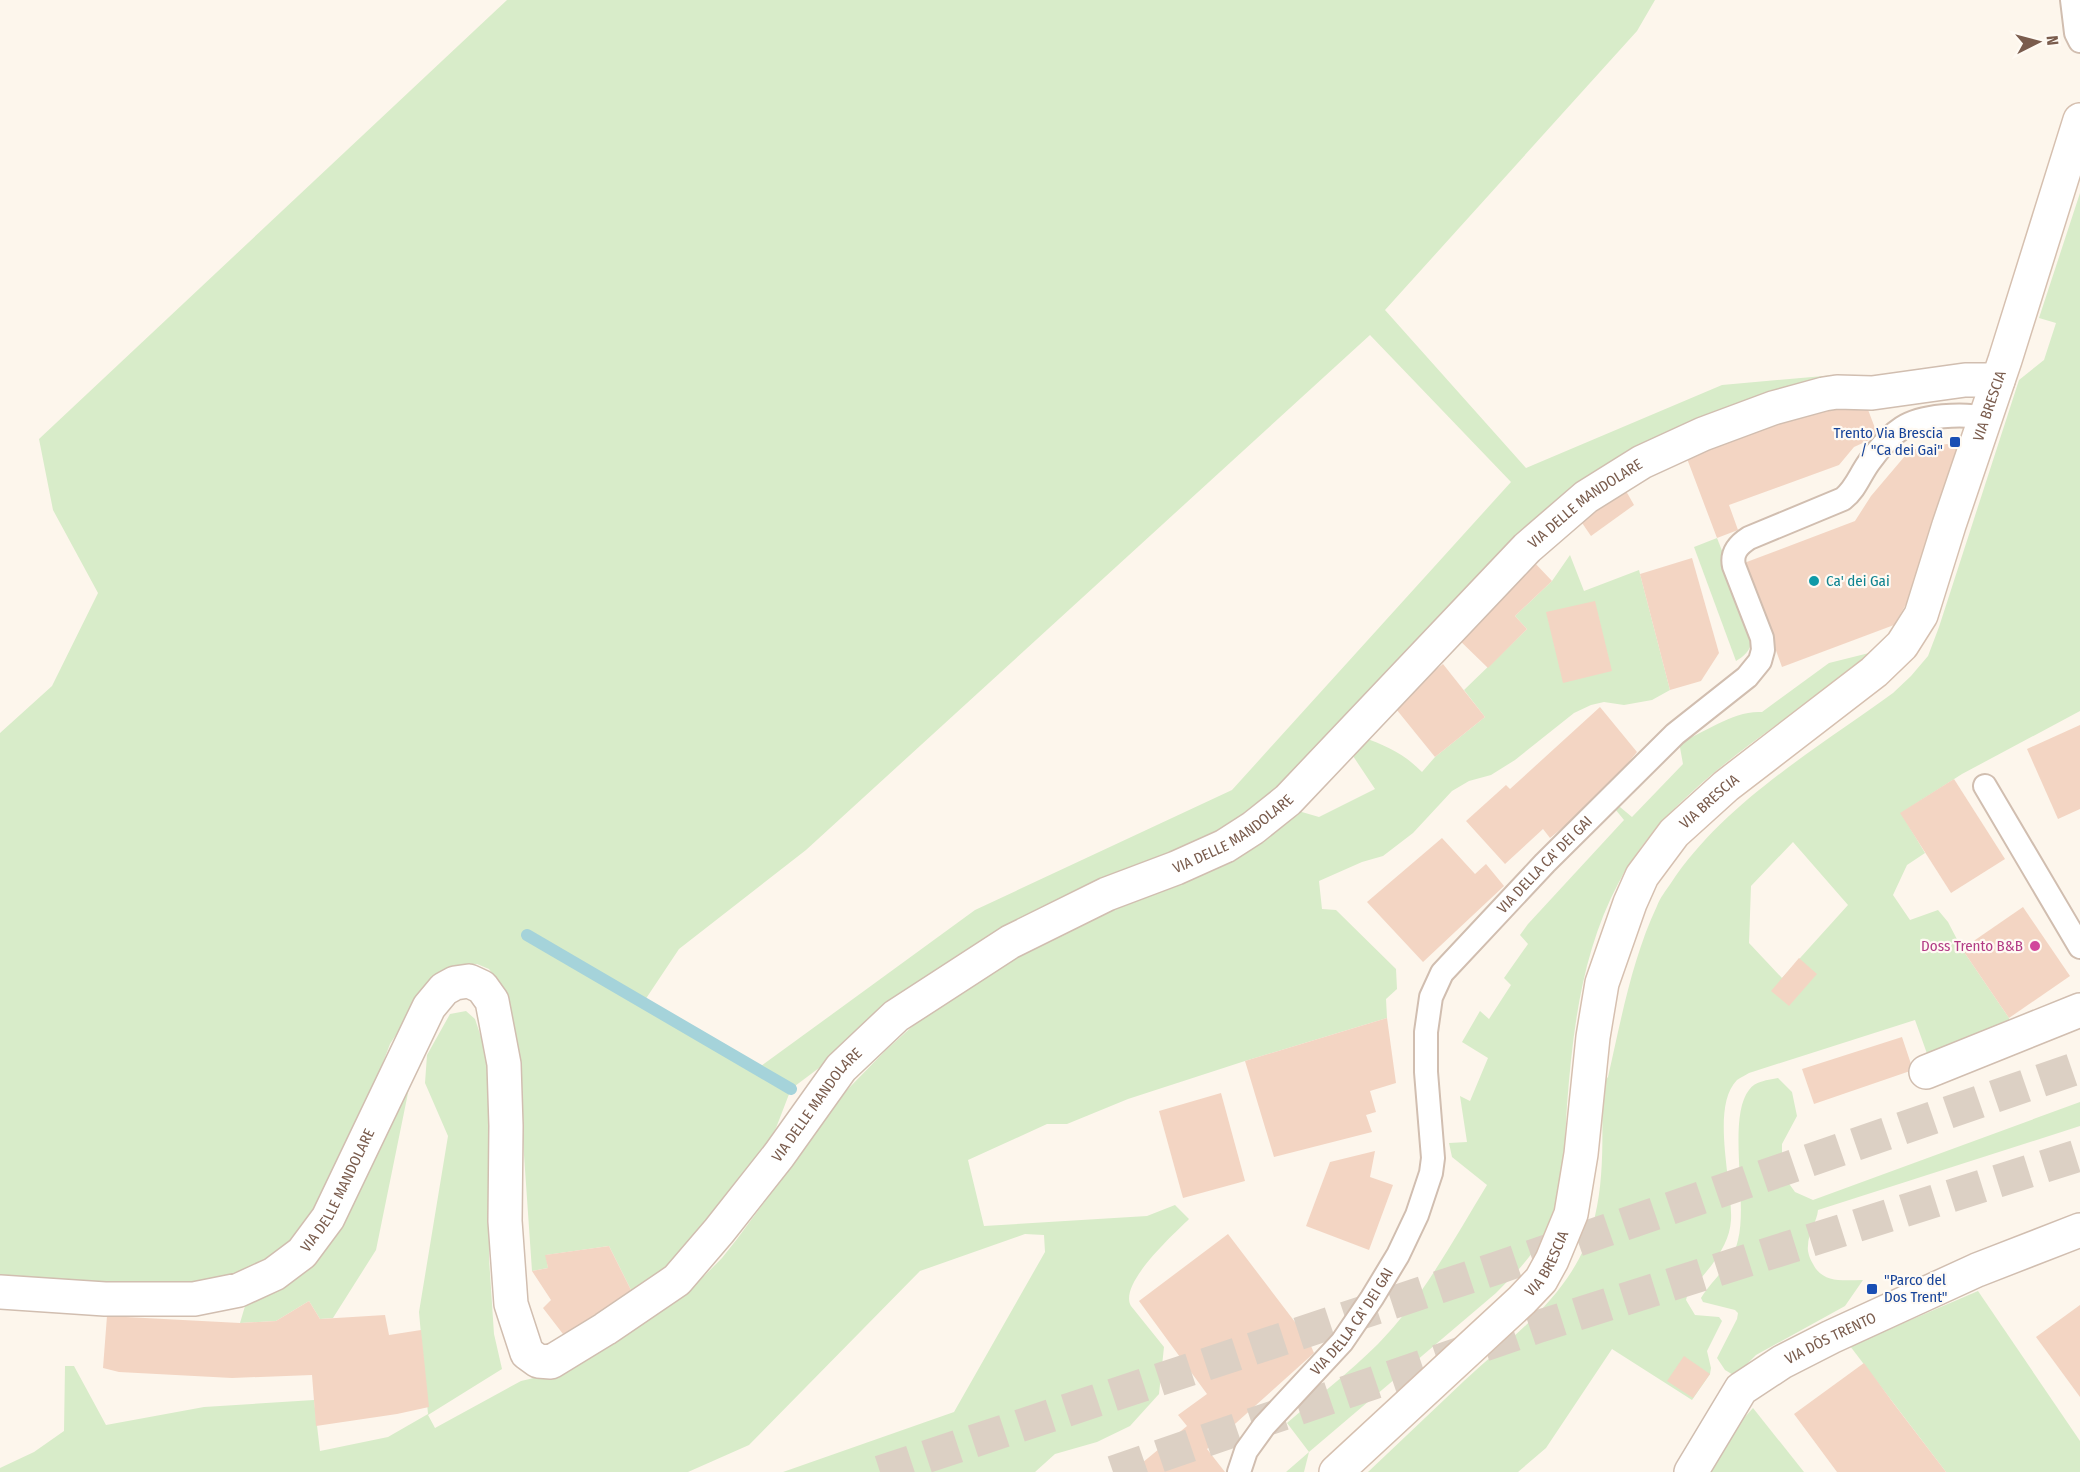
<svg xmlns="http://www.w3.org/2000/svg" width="2080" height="1472" font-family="'Fira Sans Condensed',sans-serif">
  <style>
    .green { fill: #d8ecc9; fill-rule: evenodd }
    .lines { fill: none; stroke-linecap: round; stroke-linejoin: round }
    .stream { stroke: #a5d3da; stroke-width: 12 }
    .building { fill: #f3d5c3 }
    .highway-tunnel { stroke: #dcd0c4; stroke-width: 33; stroke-dasharray: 33 16; stroke-linecap: butt }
    .lane-casing { stroke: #d1beb0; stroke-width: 26 }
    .street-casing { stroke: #d1beb0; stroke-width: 36 }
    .secondary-casing { stroke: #d6c0b0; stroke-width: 36 }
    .lane { stroke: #fff; stroke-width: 22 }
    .street { stroke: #fff; stroke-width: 33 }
    .secondary { stroke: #fff; stroke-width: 33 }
    .transit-dot { fill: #1a4fb4; stroke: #fffaf3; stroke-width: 2 }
    .culture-dot { fill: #0f9aa8; stroke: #fffaf3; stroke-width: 2 }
    .hotel-dot { fill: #d1479c; stroke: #fffaf3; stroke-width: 2 }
    .labels { text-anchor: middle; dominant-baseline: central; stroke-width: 4.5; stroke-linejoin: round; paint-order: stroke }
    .street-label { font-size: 15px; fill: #7a5c4d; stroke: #fffaf3 }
    .transit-label { font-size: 15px; fill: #164399; stroke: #fffaf3; text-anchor: end }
    .culture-label { font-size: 15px; fill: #0d838f; stroke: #fffaf3; text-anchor: start }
    .hotel-label { font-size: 15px; fill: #b23c85; stroke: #fffaf3; text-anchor: end }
  </style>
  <rect width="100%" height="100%" fill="#fdf6ec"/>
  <g class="green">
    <path d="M507 0H1655L1637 31 1385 310 1526 468 1722 385 1835 375 1868 376 1783 394 1646 449 1257 810 827 1062 791 1089 776 1128 740 1187 700 1235 636 1300 609 1246 546 1255 548 1268 532 1271 516 1039 499 983 489 969 477 964 465 965 449 972 416 1004 390 1044 364 1113 336 1177 293 1248 207 1288 0 1282V733L52 686 98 593 53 510 39 439ZM1370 335 1511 482 1232 790 975 910 757 1069 643 1003 679 949 806 850Z"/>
    <path d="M2080 193V711L1962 774 1901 813 1925 853 1907 865 1893 895 1910 920 1938 910 1948 922 1962 949 2009 1018 2012 1027 1930 1062 1915 1020 1749 1073C1746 1075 1741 1077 1737 1080 1710 1107 1733 1185 1731 1220 1730 1238 1721 1252 1711 1266 1704 1274 1698 1284 1689 1289L1686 1300 1695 1315 1719 1317 1722 1321 1707 1351 1711 1368 1710 1374 1692 1400 1612 1349 1546 1448 1518 1472H1368C1400 1442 1432 1411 1464 1381 1516 1333 1579 1289 1595 1216 1605 1174 1602 1127 1602 1084L1608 1077C1621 1020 1632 959 1657 906 1660 898 1666 890 1671 883 1724 803 1816 749 1893 693L1911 676 1928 656 1939 627 2019 380 2044 360 2056 323 2039 318ZM1793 842 1848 905 1782 978 1749 943 1751 886Z"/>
    <path d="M1717 538 1752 627C1753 644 1751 652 1736 661L1694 547Z"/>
    <path d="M1570 555 1584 591 1639 570 1670 690 1652 700 1624 705 1604 702 1591 705 1574 713 1515 760 1491 775 1469 781 1452 791 1413 833 1383 856 1362 862 1319 881 1322 909 1336 910 1396 969 1397 989 1386 999 1387 1018 1245 1061 1128 1099 1067 1124H1047L968 1160 984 1226 1147 1216 1175 1205 1189 1219C1174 1234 1118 1284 1131 1306L1164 1347 1159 1394 1130 1426 1097 1442 1055 1454 1035 1472H783L954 1412 1045 1252 1044 1235 1025 1234 920 1271 749 1445 688 1472H0V1468L34 1452 64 1431 65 1366H74L106 1425 204 1407 314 1400 320 1451 388 1437 428 1414 419 1312 448 1136 425 1083 427 1055 450 1014 466 1011 475 1019 488 1058 489 1258 494 1334 502 1369 428 1415 435 1428 521 1381 568 1370 670 1306 692 1288 722 1258 737 1239 847 1090 885 1051 927 1013 1019 951 1096 912 1217 869 1269 834 1295 810 1319 817 1375 789 1349 750 1362 737C1387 746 1403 753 1422 772L1435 757 1485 717 1464 690 1527 629 1515 616 1552 581Z"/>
    <path d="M1877 651C1791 720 1672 783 1619 882 1582 951 1573 1028 1567 1105 1565 1138 1564 1188 1553 1217 1540 1248 1519 1270 1496 1293L1309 1452 1304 1472H1286L1309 1452 1287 1423C1317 1397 1350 1372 1378 1344 1422 1299 1454 1239 1487 1185L1452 1157 1449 1143 1467 1142 1460 1096 1470 1101 1488 1058 1462 1042 1480 1011 1489 1019 1511 985 1504 978 1528 944 1520 935 1528 924 1624 820 1611 804 1614 802 1632 817 1683 764 1679 742C1706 733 1733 710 1762 712L1829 663Z"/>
    <path d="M1778 1078 1792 1092 1797 1116 1782 1144V1166L1785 1178 1795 1192 1813 1200 2080 1102V1126L1818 1210C1817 1222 1808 1233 1808 1246 1807 1251 1810 1259 1813 1264 1823 1284 1844 1280 1863 1280L1845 1306 1756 1355 1735 1376 1725 1370 1717 1358 1737 1319 1738 1313 1735 1310 1703 1302 1701 1298C1714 1277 1732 1266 1738 1240 1748 1201 1727 1118 1749 1090 1755 1081 1768 1080 1778 1078Z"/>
    <polygon points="402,1083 409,1088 376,1250 333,1318 320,1319 309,1301 276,1321 240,1323 245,1306 276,1290 304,1271 320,1256 337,1230"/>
    <polygon points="1978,1291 2080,1441 2080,1472 1946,1472 1850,1346"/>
    <polygon points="1753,1408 1804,1472 1710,1472 1735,1428"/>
  </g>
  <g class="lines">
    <polyline class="stream" points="527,935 791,1089"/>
  </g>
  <g class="building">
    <polygon points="1838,402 1867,407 1878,436 1854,447 1839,465 1729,505 1738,530 1717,538 1686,456"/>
    <polygon points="1947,444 1958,449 1909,599 1894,625 1782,667 1744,563 1855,521 1871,496 1910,450"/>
    <polygon points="1622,484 1634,505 1591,536 1578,517"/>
    <polygon points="1692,558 1719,653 1701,681 1670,690 1640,574"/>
    <polygon points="1532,560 1552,581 1515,616 1527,629 1488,668 1453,634"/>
    <polygon points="1595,601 1612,671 1563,683 1546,612"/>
    <polygon points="1443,664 1485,717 1435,757 1392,704"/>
    <polygon points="1600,707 1637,752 1600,797 1550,838 1543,829 1505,864 1466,821 1506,785 1510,789"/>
    <polygon points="2080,725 2080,809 2058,819 2027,749"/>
    <polygon points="1954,779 2005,859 1951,893 1900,813"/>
    <polygon points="1442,838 1475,874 1486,864 1504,886 1423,962 1367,902"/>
    <polygon points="2023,907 2070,976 2009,1018 1962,949"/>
    <polygon points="1799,958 1817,974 1789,1006 1771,991"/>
    <polygon points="1387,1018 1396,1083 1370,1091 1376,1112 1366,1115 1372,1132 1274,1157 1245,1061"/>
    <polygon points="1902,1037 1913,1070 1814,1104 1802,1069"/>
    <polygon points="1221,1093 1245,1181 1183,1198 1159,1111"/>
    <polygon points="1375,1151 1370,1177 1393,1185 1369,1250 1306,1226 1330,1162"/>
    <polygon points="1228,1234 1308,1339 1314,1353 1207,1449 1225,1472 1131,1472 1187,1426 1178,1415 1207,1394 1139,1301"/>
    <polygon points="609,1246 636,1300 563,1334 543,1308 551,1300 532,1271 548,1268 545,1255"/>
    <polygon points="309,1301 320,1319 385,1315 389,1335 421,1330 429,1407 397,1414 316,1426 312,1375 232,1378 119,1372 103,1368 107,1316 240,1323 276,1321"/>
    <polygon points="2080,1305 2080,1397 2036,1337"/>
    <polygon points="1684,1356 1710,1374 1693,1398 1667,1381"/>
    <polygon points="1864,1363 1894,1404 1946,1472 1837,1472 1794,1414"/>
  </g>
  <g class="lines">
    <g class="highway-tunnel">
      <polyline points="880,1472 1500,1267 2080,1067"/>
      <polyline points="1113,1472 1540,1326 2080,1155"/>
    </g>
    <g class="lane-casing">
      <g id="lane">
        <polyline points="2072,0 2076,33 2080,41"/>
        <polyline points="1985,786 2080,947"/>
        <path id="s1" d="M1239 1472 1246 1451 1264 1426 1342 1342 1372 1298 1398 1255 1417 1215 1431 1173 1433 1158 1426 1072V1032L1431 997 1442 973 1545 863 1675 734 1747 677 1760 661 1763 650 1762 638 1734 566C1731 553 1738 545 1749 538L1843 499C1856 489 1860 474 1870 461 1878 450 1891 435 1902 428 1922 415 1963 413 1985 418"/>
      </g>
    </g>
    <g class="street-casing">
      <g id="street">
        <polyline points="1926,1072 2080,1010"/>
        <path id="s2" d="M0 1292 105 1299H194L239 1290 274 1274 302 1253 328 1218 429 1007 444 989 455 983 469 981 482 987 492 1001 504 1064 506 1126 505 1221 511 1304 527 1353 538 1361 551 1362 605 1329 677 1280 719 1231 779 1155 841 1068 896 1016 1010 942 1107 894 1176 868 1225 846 1253 828 1288 800 1527 548 1586 497 1642 462 1703 434 1773 408 1824 394 1837 392 1872 393 1965 380H1998"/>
        <path id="s3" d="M1691 1472 1741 1389 1782 1362 1831 1337 1977 1270 2080 1230"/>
      </g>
    </g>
    <g class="secondary-casing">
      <g id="secondary">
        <path id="s4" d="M1336 1472 1522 1300 1541 1280 1552 1260 1571 1214 1581 1154 1593 1037 1602 983 1630 903 1642 876 1674 833 1726 786 1874 672 1902 645 1921 615 1949 525 2005 360 2080 120"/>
      </g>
    </g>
    <use href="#lane" class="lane"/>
    <use href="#street" class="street"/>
    <use href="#secondary" class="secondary"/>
  </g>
  <g class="transit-dot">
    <rect x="1949" y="436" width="12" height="12" rx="3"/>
    <rect x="1866" y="1283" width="12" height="12" rx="3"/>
  </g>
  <circle class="culture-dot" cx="1814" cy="581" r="6"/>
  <circle class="hotel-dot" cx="2035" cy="946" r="6"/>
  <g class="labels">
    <g class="street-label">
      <text stroke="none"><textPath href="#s4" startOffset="1306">VIA BRESCIA</textPath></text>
      <text stroke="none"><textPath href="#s2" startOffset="2420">VIA DELLE MANDOLARE</textPath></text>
      <text stroke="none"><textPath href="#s4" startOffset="802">VIA BRESCIA</textPath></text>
      <text stroke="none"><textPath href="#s2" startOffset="1934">VIA DELLE MANDOLARE</textPath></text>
      <text stroke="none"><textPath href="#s1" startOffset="712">VIA DELLA CA' DEI GAI</textPath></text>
      <text stroke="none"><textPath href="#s2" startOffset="1430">VIA DELLE MANDOLARE</textPath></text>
      <text stroke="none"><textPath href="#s2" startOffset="386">VIA DELLE MANDOLARE</textPath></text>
      <text stroke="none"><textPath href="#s4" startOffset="298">VIA BRESCIA</textPath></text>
      <text stroke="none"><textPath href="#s1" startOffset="190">VIA DELLA CA' DEI GAI</textPath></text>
      <text stroke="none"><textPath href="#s3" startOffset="200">VIA DÒS TRENTO</textPath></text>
    </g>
    <g class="transit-label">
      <text x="1943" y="433">Trento Via Brescia<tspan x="1943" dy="17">/ "Ca dei Gai"</tspan></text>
      <text x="1884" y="1280" text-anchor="start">"Parco del<tspan x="1884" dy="17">Dos Trent"</tspan></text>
    </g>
    <g class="culture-label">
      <text x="1826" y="581">Ca' dei Gai</text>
    </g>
    <g class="hotel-label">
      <text x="2023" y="946">Doss Trento B&amp;B</text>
    </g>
  </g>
  <g transform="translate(2038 42) rotate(84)" stroke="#fffaf3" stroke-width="4.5" paint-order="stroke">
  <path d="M0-4.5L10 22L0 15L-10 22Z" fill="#7a5c4d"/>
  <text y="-9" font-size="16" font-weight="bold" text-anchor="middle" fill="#7a5c4d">N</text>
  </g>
</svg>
